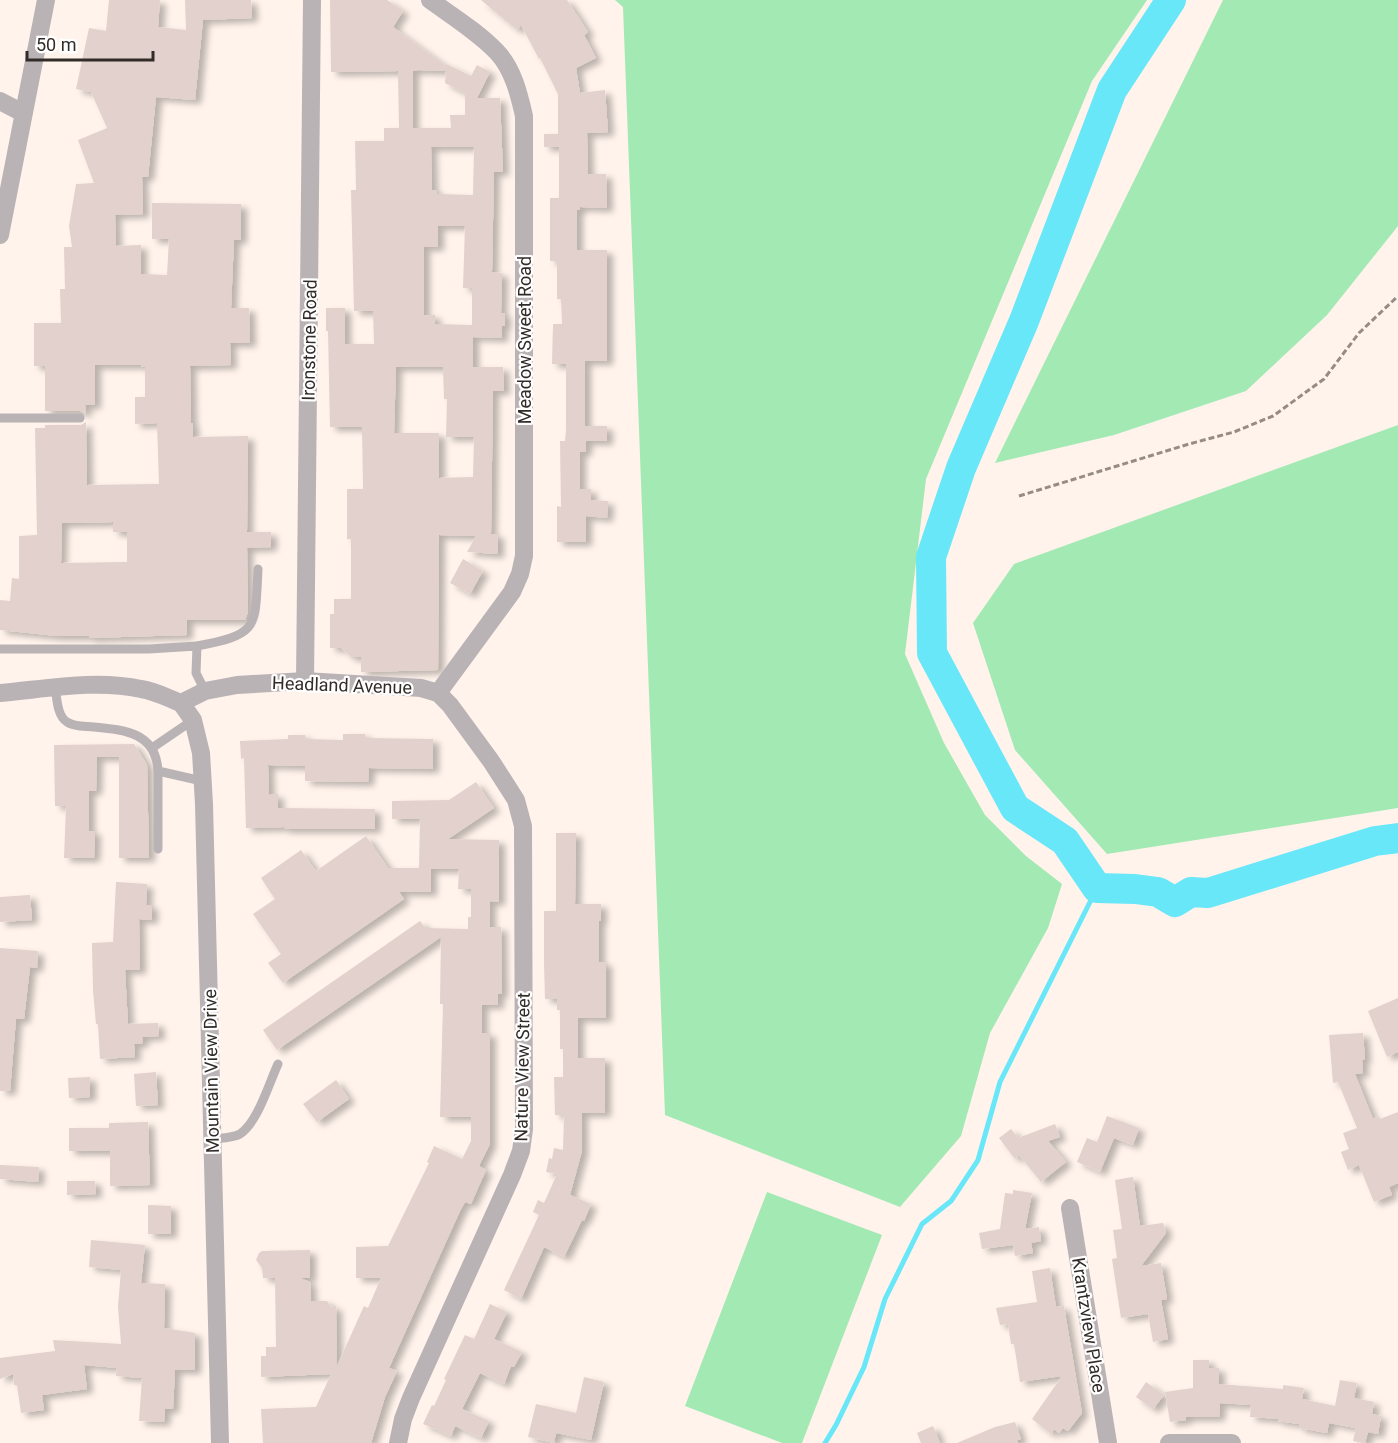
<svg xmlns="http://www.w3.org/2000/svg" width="1398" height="1443" font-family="Roboto,sans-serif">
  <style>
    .green { fill: #a2e9b3 }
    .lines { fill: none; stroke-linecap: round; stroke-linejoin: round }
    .stream { stroke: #68e7f9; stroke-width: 5 }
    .river { stroke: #68e7f9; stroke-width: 30 }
    .building { fill: #e2d1cc; fill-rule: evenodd; filter: url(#shadow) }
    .path { stroke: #958c86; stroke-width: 3; stroke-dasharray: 6 3; stroke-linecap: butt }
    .lane { stroke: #bab3b6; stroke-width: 9 }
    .street { stroke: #bab3b6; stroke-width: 18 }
    .labels { text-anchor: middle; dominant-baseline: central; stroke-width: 4.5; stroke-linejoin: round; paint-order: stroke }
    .street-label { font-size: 18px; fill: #322c28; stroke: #fff }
  </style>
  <defs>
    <filter id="shadow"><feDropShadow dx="6" dy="4" stdDeviation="3" flood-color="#0004"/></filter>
  </defs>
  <rect width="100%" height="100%" fill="#fff3eb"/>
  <g class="green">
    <polygon points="615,0 1147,0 1092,81 926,479 905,654 944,743 985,815 1026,856 1062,884 1048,928 990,1033 961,1136 900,1207 665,1115 623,7"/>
    <polygon points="1223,0 1398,0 1398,226 1327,315 1246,391 1114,435 995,463"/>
    <polygon points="1398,425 1398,808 1107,854 1015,750 973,623 1014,564"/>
    <polygon points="767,1192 882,1235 802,1443 782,1443 685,1406"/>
  </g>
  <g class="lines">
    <polyline class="stream" points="825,1443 836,1425 864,1367 885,1299 922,1224 951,1201 978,1160 1000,1082 1097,888"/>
    <polyline class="river" points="1171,0 1112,90 1024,321 961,468 931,557 932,653 1015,808 1065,841 1097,888 1135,889 1158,892 1175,902 1191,892 1208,893 1375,841 1398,838"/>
  </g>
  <g class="building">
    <path d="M109 0H160L158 27 186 30 185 0H251L252 18 203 20 195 100 156 97 148 177H142L143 214 115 215 116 246 141 245V274L167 275 169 239H152V203L241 204V240H234L231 308H249L250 343H230L231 365 190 366 191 423H193V437L248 436 247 532H271V547L247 548 248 612 245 620H187V635L89 638V636H57L0 630V600L10 601 12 578 19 579V536L37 535 35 428H45V425H81L86 422 87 485 159 484 157 423 135 424V397H145V367H141V365H95V405H85L86 414 80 411H45V366H34V323H61L60 289H65L64 247H72L69 226 76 184 94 183 78 140 107 128 91 92 76 89 89 28 106 31ZM113 522V532H127V562L61 563 62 523Z"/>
    <path d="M330 0H387L403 11 393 27 446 66V64L471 76 477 65 490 72 477 98H500L503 172H494L492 272 502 273 501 313H505V326H502V338L473 337V367H503L504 391H493L491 534H498V554L467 552 476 536 439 535 438 670 361 672V657H351L341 648H330V614H334V599H351V539H347V489H363L362 427H330L328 331H326V308H345V344H374L373 311H354L351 190H356L355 141H384V128H399L398 71 331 72ZM418 70 446 71 445 83 465 93V115H450L451 128H413V71ZM431 147H474L473 195 437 194V190H432ZM438 226H465L463 288H472V325L435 324V315H424V247H438ZM396 367H443L444 399H447L446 437H474L473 477 439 478V433H394Z"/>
    <polygon points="481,0 567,0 588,32 584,35 596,58 576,68 580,93 605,90 608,132 587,133 588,174 606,174 607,208 580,207 580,210 577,210 577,250 607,250 607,361 585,361 585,426 607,426 607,441 586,441 586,452 580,452 580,489 591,489 591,500 608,501 607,518 586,516 586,542 557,542 557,506 561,507 560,441 565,441 566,430 566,364 552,364 553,324 562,324 561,299 557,299 557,261 550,261 550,198 559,198 559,147 544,147 544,134 558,134 558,94 540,58 539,59 521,25 517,30"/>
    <polygon points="463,559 483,571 470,594 450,583"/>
    <polygon points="343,734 365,734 365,738 433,739 433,769 369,768 368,782 305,781 305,766 268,765 269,795 278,794 278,808 375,809 375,829 284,829 284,827 246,828 244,758 241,759 240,741 288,739 288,735 305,735 305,739 343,740"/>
    <polygon points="134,744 147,765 149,858 119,858 119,757 97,757 96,791 89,791 89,831 95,831 94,858 64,858 66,806 55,806 54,745"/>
    <polygon points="476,782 494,808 448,839 499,840 499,902 490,901 490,927 501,927 502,994 498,994 498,1005 482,1005 482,1033 490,1033 490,1144 479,1166 486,1170 471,1204 465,1202 460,1211 389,1368 397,1371 385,1397 371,1443 263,1443 261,1409 316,1407 331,1374 261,1377 261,1356 266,1356 266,1347 276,1347 275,1278 263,1278 262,1268 256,1260 259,1253 262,1251 310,1250 310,1278 300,1278 310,1282 311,1301 327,1301 331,1307 336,1306 337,1366 364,1306 368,1308 381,1278 356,1278 356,1247 388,1246 429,1163 427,1162 434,1146 462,1159 471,1141 471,1117 440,1117 443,1004 440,1004 441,937 277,1050 263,1030 420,921 425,928 468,929 468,917 471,917 471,889 458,889 459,869 431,869 431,892 399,892 404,899 283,983 268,963 281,954 253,914 275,899 261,878 301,850 316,871 366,836 388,868 419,868 420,819 392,819 392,801 449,800"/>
    <polygon points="556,833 576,833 575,904 601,904 601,921 599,921 599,962 606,962 606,1018 578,1018 578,1058 605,1058 605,1113 582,1113 582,1151 570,1195 591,1204 584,1221 582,1220 564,1257 544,1247 521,1299 504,1290 539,1215 533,1212 538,1200 544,1203 557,1174 546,1172 549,1158 552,1159 554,1148 563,1150 564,1115 555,1115 554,1077 563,1077 563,1049 560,1049 560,1010 557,1010 557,999 545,999 544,962 544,911 556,911"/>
    <polygon points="116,882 147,884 146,905 152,905 152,920 139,919 140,970 125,970 128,1024 158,1023 159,1036 142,1037 143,1043 134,1044 135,1057 100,1059 98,1024 96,1024 93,990 92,943 113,942"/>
    <polygon points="30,895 32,920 0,922 0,897"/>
    <polygon points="0,948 38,951 37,968 30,967 24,1019 16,1019 10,1091 0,1091"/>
    <polygon points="1398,998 1398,1052 1387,1057 1368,1011"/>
    <polygon points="1363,1033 1365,1059 1362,1060 1363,1073 1355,1074 1373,1119 1379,1116 1380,1119 1398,1112 1398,1183 1389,1187 1392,1195 1374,1202 1359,1165 1348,1170 1341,1152 1349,1149 1343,1133 1357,1128 1338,1082 1333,1083 1329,1035"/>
    <polygon points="156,1072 158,1105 136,1106 134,1074"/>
    <polygon points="90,1077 90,1097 69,1098 68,1078"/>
    <polygon points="336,1080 349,1099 317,1122 303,1104"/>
    <polygon points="1107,1116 1139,1128 1133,1145 1114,1138 1100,1172 1077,1162 1087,1138 1097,1142"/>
    <polygon points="148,1122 150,1185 110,1186 110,1151 69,1151 69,1128 109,1128 109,1123"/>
    <polygon points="1055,1124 1060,1137 1048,1141 1066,1162 1041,1182 1019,1155 1015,1159 999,1138 1011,1129 1018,1138"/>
    <polygon points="0,1165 39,1167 38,1182 0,1179"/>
    <polygon points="1133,1177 1140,1226 1163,1223 1166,1233 1141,1266 1161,1263 1167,1299 1161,1300 1168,1339 1153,1342 1148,1314 1121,1318 1112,1259 1117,1258 1113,1230 1122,1229 1115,1180"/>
    <polygon points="67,1181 95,1181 96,1194 67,1195"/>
    <polygon points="1013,1190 1032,1193 1025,1229 1039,1227 1041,1241 1031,1243 1033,1253 1015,1256 1013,1245 982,1249 979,1233 1000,1229 1005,1193 1013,1194"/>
    <polygon points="148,1205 171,1206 171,1234 148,1234"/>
    <polygon points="91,1240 145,1245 141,1283 165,1284 164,1328 195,1333 195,1370 175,1370 173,1409 165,1409 164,1422 139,1421 142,1378 116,1376 117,1368 84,1365 87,1389 42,1395 44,1410 21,1413 17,1385 14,1385 13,1374 0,1379 0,1358 55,1351 53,1340 121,1344 118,1307 121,1270 89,1267"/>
    <polygon points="1050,1268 1056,1307 1064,1306 1082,1413 1068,1431 1063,1428 1059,1433 1054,1429 1051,1434 1032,1419 1062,1376 1020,1382 1014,1344 1011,1344 1008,1324 1000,1325 996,1308 1037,1302 1032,1271"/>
    <polygon points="490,1304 507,1312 494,1339 522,1352 514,1367 511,1366 504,1384 480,1373 462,1409 489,1421 481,1438 455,1426 451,1436 423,1424 432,1405 434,1406 446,1380 444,1379 465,1335 474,1339"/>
    <polygon points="1193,1360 1209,1360 1209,1368 1219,1368 1219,1384 1283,1389 1283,1385 1304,1388 1302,1399 1335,1406 1340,1380 1357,1383 1354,1398 1374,1402 1372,1414 1381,1416 1378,1434 1368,1432 1365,1443 1353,1441 1356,1428 1329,1423 1327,1433 1299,1428 1299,1424 1278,1421 1278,1419 1250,1417 1251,1405 1220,1403 1219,1417 1186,1417 1186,1420 1170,1422 1165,1392 1193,1388"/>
    <polygon points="584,1377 604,1382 591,1440 556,1433 554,1443 528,1437 536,1404 576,1413"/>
    <polygon points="1146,1382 1164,1395 1153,1409 1136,1397"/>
    <polygon points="1015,1422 1021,1439 1017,1440 1018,1443 957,1443 995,1427"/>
    <polygon points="933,1426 940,1443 921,1443 917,1433"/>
  </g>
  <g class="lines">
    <polyline class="path" points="1019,496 1189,444 1234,432 1273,416 1324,379 1359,333 1398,296"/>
    <g class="lane">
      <polyline points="0,418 80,418"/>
      <path d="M197 646C259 634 255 629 258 569"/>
      <polyline points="0,649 149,649 197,646 196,673 205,691"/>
      <path d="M55 687C57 698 57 716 67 722 74 727 85 726 94 727 126 730 156 733 158 771V849"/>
      <polyline points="152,748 193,720"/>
      <polyline points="158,771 202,781"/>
      <path d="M212 1139C221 1138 233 1138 240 1134 258 1122 269 1083 278 1064"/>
    </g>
    <g class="street">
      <path d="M430 0C452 16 478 32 497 52 513 69 519 94 524 116V556L520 574 512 592 438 693"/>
      <polyline points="0,101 23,113"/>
      <polyline points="0,235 46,0"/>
      <polyline points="305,681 312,0"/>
      <path d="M0 693C46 689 96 679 141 689 155 691 168 698 181 703L205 691 237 685 305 681 421 688 438 693 450 705 491 761 516 800 523 826 524 1129 521 1151 512 1175 411 1398 403 1419 398 1443"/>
      <polyline points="181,703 193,720 201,753 204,804 220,1443"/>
      <polyline points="1070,1208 1108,1443"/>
      <polyline points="1169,1443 1232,1443"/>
    </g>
  </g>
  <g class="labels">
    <g class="street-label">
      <text transform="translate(309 340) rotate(-89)">Ironstone Road</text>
      <text transform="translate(524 340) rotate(-90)">Meadow Sweet Road</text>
      <text transform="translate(342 685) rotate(2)">Headland Avenue</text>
      <text transform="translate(522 1067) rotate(-89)">Nature View Street</text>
      <text transform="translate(211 1071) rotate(-91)">Mountain View Drive</text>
      <text transform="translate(1089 1325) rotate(81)">Krantzview Place</text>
    </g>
  </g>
  <path d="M27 51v9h126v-9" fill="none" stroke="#322c28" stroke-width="3"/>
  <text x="36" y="51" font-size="18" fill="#322c28" stroke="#ffffff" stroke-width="4.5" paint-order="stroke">50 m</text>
</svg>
